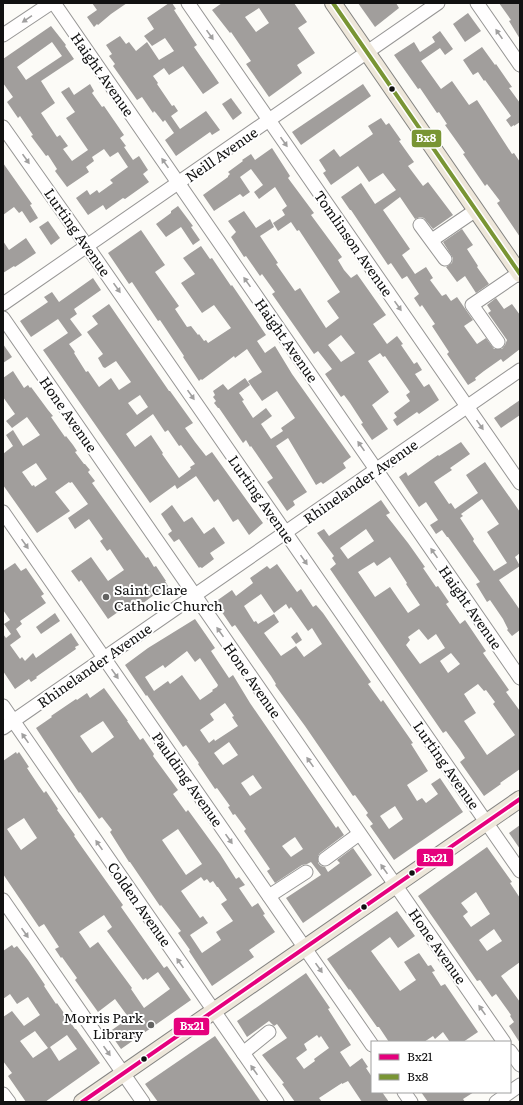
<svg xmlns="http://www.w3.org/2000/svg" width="523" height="1105" font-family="Literata,serif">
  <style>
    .building { fill: #a19e9c; fill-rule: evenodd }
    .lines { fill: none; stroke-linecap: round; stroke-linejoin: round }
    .minor-casing { stroke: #979695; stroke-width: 15 }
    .major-casing { stroke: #848482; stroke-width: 18 }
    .minor { stroke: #fffefe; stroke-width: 13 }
    .major { stroke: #eee7da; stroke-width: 16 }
    .bus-1-casing { stroke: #fff; stroke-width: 7 }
    .bus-2-casing { stroke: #fff; stroke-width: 7 }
    .bus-1 { stroke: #e5007d; stroke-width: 4 }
    .bus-2 { stroke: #799534; stroke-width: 4 }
    .oneway { fill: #a09f9f }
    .bus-dot { fill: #111; stroke: #fff; stroke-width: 1.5 }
    .poi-dot { fill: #636362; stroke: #fff; stroke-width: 1.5 }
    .labels { text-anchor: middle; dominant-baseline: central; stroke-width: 4; stroke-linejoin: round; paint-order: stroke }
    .street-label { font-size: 14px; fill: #111; stroke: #fff }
    .poi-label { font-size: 14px; fill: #111; stroke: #fff; text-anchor: start }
    .line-badge { stroke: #fff; stroke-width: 1.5 }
    .badge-label { font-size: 11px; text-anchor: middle; font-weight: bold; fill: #fff }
  </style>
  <rect width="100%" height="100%" fill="#fcfbf7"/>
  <g class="building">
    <polygon points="92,3 127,3 111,14 98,25 97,24 94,27 87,17 97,10"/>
    <polygon points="169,3 172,3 176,9 174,10 197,45 194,47 219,83 203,94 183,66 169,75 164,68 153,76 158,83 157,84 172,106 174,105 178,111 171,116 180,129 206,111 220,130 212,135 210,132 176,156 165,140 174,133 165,120 163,122 156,113 154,111 153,113 142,97 137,100 113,66 115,64 109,56 112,54 106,45 120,36 126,44 129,42 136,51 147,42 159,60 174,51 165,38 152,46 144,36 154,29 147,18"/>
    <path d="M222 3H294L307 22 298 28 315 53 297 65 302 73 269 97 246 64 251 61 231 32 230 33 212 10ZM259 8 269 23 256 32 245 17Z"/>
    <polygon points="358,3 396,3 399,8 375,27"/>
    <polygon points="499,3 520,3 520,39 509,21 511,20"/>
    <polygon points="468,13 481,31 465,42 453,24"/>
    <path d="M51 26 66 45 65 46 74 59 41 81 55 103 41 113 57 137 60 135 68 146 63 149 72 161 88 150 66 118 75 112 61 92 69 87 74 95 90 84 94 91 92 93 102 107 104 106 124 135 120 138 126 146 124 147 133 160 139 156 148 170 143 174 149 182 125 199 123 198 106 210 103 205 88 215 76 198 87 190 90 195 97 190 99 193 113 183 110 180 128 167 118 152 110 157 104 149 92 157 94 161 86 167 89 172 67 187 55 171 57 169 48 155 46 156 31 136 33 135 20 116 18 118 7 102 13 97 3 83V59ZM52 42 62 56 26 80 17 67Z"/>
    <polygon points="440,31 453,49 445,55 440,48 421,61 441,89 452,81 469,105 477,100 512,154 514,153 520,162 520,237 497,203 500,201 487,184 485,186 463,154 465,153 445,125 447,124 439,112 437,113 420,88 418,89 394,55 414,42 420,52 435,42 432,37"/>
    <polygon points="482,47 495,65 496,64 512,87 509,88 520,103 520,122 514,126 514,125 511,127 506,120 511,116 485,80 484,81 478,72 473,75 463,60"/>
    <polygon points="363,84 371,96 301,145 292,132"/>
    <polygon points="231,98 242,113 233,120 222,104"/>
    <polygon points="381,118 386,125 389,123 401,140 399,141 414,162 408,166 423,186 428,182 453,215 433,229 424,218 420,217 415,219 400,197 383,210 410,249 402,255 415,274 426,267 433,278 430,280 442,296 446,294 451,301 457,297 473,320 464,326 477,344 486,338 494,349 502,349 505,345 507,340 488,313 491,311 487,305 496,298 504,309 512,304 520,315 520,349 503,362 501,359 484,371 475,378 476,380 468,385 447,354 449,352 432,326 435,324 422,305 420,307 414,298 419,294 407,276 402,279 391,263 388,265 351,210 350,210 341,197 361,183 375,204 396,190 383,173 369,182 358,166 331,185 323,173 326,171 319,160 334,149 340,157 373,134 368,126"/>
    <path d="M272 148 290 176 288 178 314 213 311 215 342 257 338 260 344 270 351 278 357 274 386 315 373 324 387 344 397 336 403 344 401 345 414 364 417 362 422 370 415 374 424 387 429 384 439 400 419 414 417 412 397 426 393 420 397 417 394 413 410 401 406 395 410 392 385 356 383 357 380 353 368 361 389 392 372 405 388 429 372 440 361 424 363 423 350 403 344 395 341 397 325 374 332 369 318 351 314 354 272 294 275 292 262 274 260 276 246 256 244 257 231 237 236 232 228 221 244 211 256 228 270 219 274 227 260 236 278 263 276 264 295 291 300 288 326 328 339 318 327 301 340 292 299 230 297 231 291 222 278 231 273 223 285 215 282 210 287 206 275 187 259 199 254 192 263 185 251 169 240 177 250 192 243 197 240 194 214 211 203 195 228 177V176L230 174 228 172 243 161 242 160 251 154 255 160ZM341 335 355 353 341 362 328 345Z"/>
    <polygon points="3,163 32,204 30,205 38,218 30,223 22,211 19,213 14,207 3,215"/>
    <polygon points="178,206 193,226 191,227 200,240 193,245 181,227 166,237 156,224 171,213 171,211"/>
    <polygon points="48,221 60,238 51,245 39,227"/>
    <polygon points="462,229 473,245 467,249 478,266 477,267 489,284 476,293 465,276 457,282 446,267 452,263 453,258 443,242"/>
    <polygon points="141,230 165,265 155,272 179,306 175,309 187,327 191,326 198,335 199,334 204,341 206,340 208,343 231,328 214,305 202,313 181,283 195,274 183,258 201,246 210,259 212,258 231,286 232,285 266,335 257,341 265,353 275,346 292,374 351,457 343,463 346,468 323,484 321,482 316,485 288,438 276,446 307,492 293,501 295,505 287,511 267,482 273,478 251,446 250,447 246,440 243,443 219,408 218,408 214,403 216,401 213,397 215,395 213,391 223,384 228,390 245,378 250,385 239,393 244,400 242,401 253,418 266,408 272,416 261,424 271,439 283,431 281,428 295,418 277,391 262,401 248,381 262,372 247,349 235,358 234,356 202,380 201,379 199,381 183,357 184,356 160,320 158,321 132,282 129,284 108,253"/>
    <polygon points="26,238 36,253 15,267 14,266 3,273 3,241 9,250"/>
    <path d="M93 278 101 290 74 309 77 314 70 319 82 335 69 344 75 352 74 353 86 372 88 371 99 387 111 378 119 390 131 382 116 361 105 368 103 367 98 358 103 354 87 332 98 324 92 316 109 304 169 391H170L193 423 185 428 195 442 206 456 212 452 263 523 249 535 238 519 233 522 218 499 214 502 196 476 177 489 175 485 150 503 43 350 68 333 58 319 31 337 20 321 48 302 44 297 52 292 59 302ZM140 395 148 407 137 415 128 403ZM153 414 165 432 168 430 179 446 181 445 195 464 190 467 191 469 179 478 162 454 163 453 151 435 135 447 126 434Z"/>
    <polygon points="3,344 12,357 3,363"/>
    <path d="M13 371 24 388 28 385 30 388 31 387 48 410 53 416 51 417 65 437 66 436 73 445 77 451 75 452 84 464H85L90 470 88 472 95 481 92 483 146 558 148 557 154 567 156 566 166 581H165L168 586V588L159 594 158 592 135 609 131 603 108 619 81 580 79 582 71 571 91 557 108 581 124 570 110 549 107 551 100 541 103 539 89 519 75 529 68 518 88 504 72 482 70 483 69 482 55 492 70 511 37 533 3 485V454L13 446 6 435 13 430 23 446 40 435 27 417 12 428 6 421 15 414 3 397V378ZM36 463 47 479 35 487 34 485 32 486 22 472Z"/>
    <polygon points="520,400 520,415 501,428 494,418"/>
    <path d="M461 442 470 454 450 468 452 470 434 482 449 504 451 503 455 509 478 493 466 475 485 462 520 512V553L515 557 520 566 499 580 520 610V630L512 636 507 630 508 629 503 619 490 600 487 602 476 584 480 582 448 537H447L442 530 436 534 430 525 438 520 426 502 419 507 399 477 406 472 408 476 438 455 439 456ZM482 499 499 524 487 532 507 563 494 571 473 541 474 539 460 518 463 516 461 514Z"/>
    <path d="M381 500 390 513 386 515 408 543 425 567 423 568 436 587 438 586 449 602 446 604 460 624 465 620 486 651 483 653 509 690 506 692 520 711V769L500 783 501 784 484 796 460 762 465 758 460 750 446 731 443 733 330 569 336 564 332 558 334 556 317 533 324 529 329 536ZM366 529 374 541 348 559 340 548ZM390 557 407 583 406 584 420 605 408 613 390 587 375 597 358 572 374 562 377 566ZM419 629 428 640 436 634 445 648 420 664 406 645 410 640 408 637ZM451 653 460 664 448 673 440 661ZM478 684 484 691 486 690 495 702 493 704 515 735 487 755 464 721 476 713 464 694Z"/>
    <polygon points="172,505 184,522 192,517 204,534 214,527 225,543 210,553 214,559 202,568 200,567 199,568 179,539 174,542 168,534 172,531 161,514"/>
    <polygon points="15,563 21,571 26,568 44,594 41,596 46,603 20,621 22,624 16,629 21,637 10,645 20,659 22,657 25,661 33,653 36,658 71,633 79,645 75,647 76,649 36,677 37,678 31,682 29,679 15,689 3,671 3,634 6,638 11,634 4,624 10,620 3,610 3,571"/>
    <path d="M277 564 297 592 301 589 313 607 316 605 323 613 371 682 368 684 381 702 383 700 413 743 411 744 428 771 407 785 417 801 422 798 426 803 438 794 431 784 440 778 463 812 394 860 370 826 373 824 366 815 368 813 355 795 353 796 305 726 275 685 276 684 271 676 235 625 232 627 215 602 232 590 236 596 253 583 250 578 267 566 270 569ZM261 594 274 613 286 604 289 609 291 607 308 631 312 628 322 644 304 657 296 646 281 656 264 633 279 622 274 614 258 624 256 621 254 622 244 606ZM395 806 403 819 389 829 380 816Z"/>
    <polygon points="55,613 60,621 41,634 36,627"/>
    <path d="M195 619 215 648 211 651 229 678 233 675 250 703 336 828 338 826 344 835 320 853 318 856V863L321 866 325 867 328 872 340 863 337 860 353 848 372 875 303 923 286 898 321 875 311 862 307 864 302 865 275 883 267 871 270 869 244 831 246 829 235 814 233 815 228 807 230 806 217 788 215 789 198 764 199 763 186 745 183 747 147 695 146 696 125 665 148 648ZM187 651 195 662 200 658 218 685 217 687 212 690 213 691 200 700 182 675 170 684 168 681 154 691 145 677 163 665 165 668ZM225 703 234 716 232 717 238 726 215 741 214 739 209 743 200 730 214 720 210 714ZM229 742 238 755 223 765 214 753ZM253 775 262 788 250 796 241 783ZM295 837 303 849 291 857 282 846Z"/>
    <polygon points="297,632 302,640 296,644 291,637"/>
    <path d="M104 688 128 721H127L140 740 143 738 154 754 153 756 178 790 173 794 186 812 188 810 220 854 236 879 239 877 245 885 239 888 252 907 258 903 265 914 263 915 275 932 249 950 254 957 212 986 189 951 190 950 178 933 181 931 161 905 160 906 130 862H129L110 832 112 830 102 817 99 819 80 792 79 793 36 728 52 717 51 716 76 699 77 700 87 693 90 698ZM103 721 114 737 92 753 80 736ZM178 829 202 864 186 875 162 840ZM201 877 204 881 207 879 210 883 213 881 217 887H218L227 900 221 904 233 921 216 932 221 940 202 953 190 935 208 923 203 916 200 918 181 891Z"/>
    <path d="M16 752 17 754 19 752 29 767 27 768 39 786 44 793 46 791 58 809 57 810 75 835 74 836 123 905 121 907 159 961 164 968 167 966 191 1000 121 1049 109 1032 129 1018 115 999 98 1012 75 980 77 978 62 957 61 958 55 949 59 947 44 924 39 927 3 874V761ZM24 818 37 838 21 850 7 829ZM104 915 112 927 107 931 143 980 146 978 147 980 158 972 170 989 144 1008 131 989 132 988 98 942 90 948 79 932Z"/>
    <polygon points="520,825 520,849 509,833"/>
    <path d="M487 847 512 882 510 883 520 898V962L501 976 520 1002V1043L509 1026 514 1022 510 1016 511 1015 496 994 492 997 480 980 477 981 418 896ZM476 892 490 914 471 927 463 916 468 912 461 903ZM494 929 502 941 487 951 479 940Z"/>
    <polygon points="397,911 415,936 398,948 390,937 371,951 400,991 416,980 404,962 419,953 428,966 431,965 435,971 432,972 441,986 445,984 478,1032 463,1042 450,1042 443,1032 435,1039 433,1036 424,1042 389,1042 379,1027 377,1027 350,989 349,990 327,959"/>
    <path d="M12 945 14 948 17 946 28 960 45 985 44 986 56 1004 57 1003 75 1029H76L100 1063 45 1102H26L8 1076 12 1073 3 1061V1017L12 1011 24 1026 40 1015 28 997 17 1004 10 994 3 999V951ZM35 1031 48 1048 33 1058 20 1041ZM67 1035 77 1049 59 1061 50 1047Z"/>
    <path d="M306 973 330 1008 328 1009 351 1045 340 1052 350 1067 362 1058 368 1067 366 1068 372 1077V1092H382L389 1102H362L348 1081 342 1084V1083L319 1098 322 1102H295L282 1084 284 1083 262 1055 287 1038 277 1024 274 1026 269 1021 247 1037 237 1021ZM317 1035 319 1038 321 1036 329 1048 314 1059 315 1061 304 1069 296 1058 307 1050 304 1044Z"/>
    <polygon points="215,1036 261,1102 158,1102 145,1084"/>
    <polygon points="421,1092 474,1092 463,1099 465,1102 428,1102"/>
  </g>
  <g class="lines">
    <g class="minor-casing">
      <g id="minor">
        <polyline points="54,3 520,678"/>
        <polyline points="188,3 520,483"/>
        <polyline points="477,3 520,65"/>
        <polyline points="3,35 51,3"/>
        <polyline points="3,127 87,246 520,871"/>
        <polyline points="420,225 445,259"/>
        <polyline points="432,240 476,210"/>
        <polyline points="3,304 438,3"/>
        <polyline points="3,318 504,1042"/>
        <polyline points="498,342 472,305 519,273"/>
        <polyline points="3,512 372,1045"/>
        <polyline points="3,706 277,1102"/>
        <polyline points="3,728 520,370"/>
        <polyline points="325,859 359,834"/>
        <polyline points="269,896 306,872"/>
        <polyline points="3,900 143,1102"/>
        <polyline points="510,1051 520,1065"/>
        <polyline points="243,1053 269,1032"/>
        <polyline points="404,1092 411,1102"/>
        <polyline points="3,1094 9,1102"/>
        <polyline points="496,1102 520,1085"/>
      </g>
    </g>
    <g class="major-casing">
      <g id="major">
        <polyline points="333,3 520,274"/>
        <polyline points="82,1102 520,799"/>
      </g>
    </g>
    <use href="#minor" class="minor"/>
    <use href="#major" class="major"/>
    <g class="bus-1-casing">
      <polyline id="bus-1" points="82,1102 520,799"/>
    </g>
    <g class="bus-2-casing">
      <polyline id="bus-2" points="333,3 520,274"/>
    </g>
    <use href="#bus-1" class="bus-1"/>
    <use href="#bus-2" class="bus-2"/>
  </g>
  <defs><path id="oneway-solid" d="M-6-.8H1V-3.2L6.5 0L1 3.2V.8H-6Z"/></defs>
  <g class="oneway">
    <use href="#oneway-solid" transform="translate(27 19) rotate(146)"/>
    <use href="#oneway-solid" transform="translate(499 34) rotate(-125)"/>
    <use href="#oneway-solid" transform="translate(210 35) rotate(55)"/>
    <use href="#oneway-solid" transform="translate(284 142) rotate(55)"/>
    <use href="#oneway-solid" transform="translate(26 159) rotate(55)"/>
    <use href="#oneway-solid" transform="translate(165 163) rotate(-125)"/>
    <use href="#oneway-solid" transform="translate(247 282) rotate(-125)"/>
    <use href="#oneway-solid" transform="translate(117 288) rotate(55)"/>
    <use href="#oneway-solid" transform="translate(398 306) rotate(55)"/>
    <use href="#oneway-solid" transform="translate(191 395) rotate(55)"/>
    <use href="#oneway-solid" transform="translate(480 425) rotate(55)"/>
    <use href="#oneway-solid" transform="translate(361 446) rotate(-125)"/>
    <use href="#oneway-solid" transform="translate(25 544) rotate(55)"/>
    <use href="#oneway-solid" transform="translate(434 553) rotate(-125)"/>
    <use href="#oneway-solid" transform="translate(304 560) rotate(55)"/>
    <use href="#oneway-solid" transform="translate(220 632) rotate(-125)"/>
    <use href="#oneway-solid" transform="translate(115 674) rotate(55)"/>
    <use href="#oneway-solid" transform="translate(25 738) rotate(-125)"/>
    <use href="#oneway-solid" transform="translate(310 762) rotate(-125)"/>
    <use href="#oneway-solid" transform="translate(229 839) rotate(55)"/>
    <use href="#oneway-solid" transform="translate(99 845) rotate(-125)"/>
    <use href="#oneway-solid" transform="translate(384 869) rotate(-125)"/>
    <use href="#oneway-solid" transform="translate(25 933) rotate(55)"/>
    <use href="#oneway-solid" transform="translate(180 963) rotate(-125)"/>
    <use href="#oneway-solid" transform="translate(319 968) rotate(55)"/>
    <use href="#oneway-solid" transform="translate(482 1010) rotate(-125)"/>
    <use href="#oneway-solid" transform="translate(107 1051) rotate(55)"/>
    <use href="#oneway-solid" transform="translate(254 1070) rotate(-125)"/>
  </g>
  <g class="bus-dot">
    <circle cx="392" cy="89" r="3.5"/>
    <circle cx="412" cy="873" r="3.5"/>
    <circle cx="364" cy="907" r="3.5"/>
    <circle cx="144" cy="1059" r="3.5"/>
  </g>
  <g class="poi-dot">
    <circle cx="106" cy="597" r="4"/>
    <circle cx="151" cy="1025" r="4"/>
  </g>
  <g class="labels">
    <g class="street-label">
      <text transform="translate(103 74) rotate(55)">Haight Avenue</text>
      <text transform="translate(221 154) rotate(-35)">Neill Avenue</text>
      <text transform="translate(78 232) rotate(55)">Lurting Avenue</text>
      <text transform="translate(354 243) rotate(55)">Tomlinson Avenue</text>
      <text transform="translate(287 340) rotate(55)">Haight Avenue</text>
      <text transform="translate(69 414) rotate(55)">Hone Avenue</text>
      <text transform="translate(360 481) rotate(-35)">Rhinelander Avenue</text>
      <text transform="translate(262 499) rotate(55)">Lurting Avenue</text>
      <text transform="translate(471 607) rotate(55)">Haight Avenue</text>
      <text transform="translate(94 665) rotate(-35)">Rhinelander Avenue</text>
      <text transform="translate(253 680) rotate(55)">Hone Avenue</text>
      <text transform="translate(447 765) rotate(55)">Lurting Avenue</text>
      <text transform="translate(188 779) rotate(55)">Paulding Avenue</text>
      <text transform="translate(140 904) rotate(55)">Colden Avenue</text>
      <text transform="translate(438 946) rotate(55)">Hone Avenue</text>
    </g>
    <g class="poi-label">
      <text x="114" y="589">Saint Clare<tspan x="114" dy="16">Catholic Church</tspan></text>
      <text x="143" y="1017" text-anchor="end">Morris Park<tspan x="143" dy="16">Library</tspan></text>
    </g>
  </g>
  <g class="line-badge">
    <rect x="411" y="129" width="31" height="19" rx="4" fill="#799534"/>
    <rect x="416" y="848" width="38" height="19" rx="4" fill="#e5007d"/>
    <rect x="173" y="1017" width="37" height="19" rx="4" fill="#e5007d"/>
  </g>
  <g class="badge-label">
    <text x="426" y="142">Bx8</text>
    <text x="435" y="862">Bx21</text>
    <text x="192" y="1030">Bx21</text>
  </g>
  <rect width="523" height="1105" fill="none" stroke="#111111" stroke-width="8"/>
  <rect x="371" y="1041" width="140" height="52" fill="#ffffff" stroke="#a0a0a0"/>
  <rect x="379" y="1054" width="20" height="6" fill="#e5007d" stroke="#a0a0a0"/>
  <text x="407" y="1061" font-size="12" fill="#111111">Bx21</text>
  <rect x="379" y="1074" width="20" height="6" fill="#799534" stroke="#a0a0a0"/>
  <text x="407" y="1081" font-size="12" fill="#111111">Bx8</text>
</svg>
